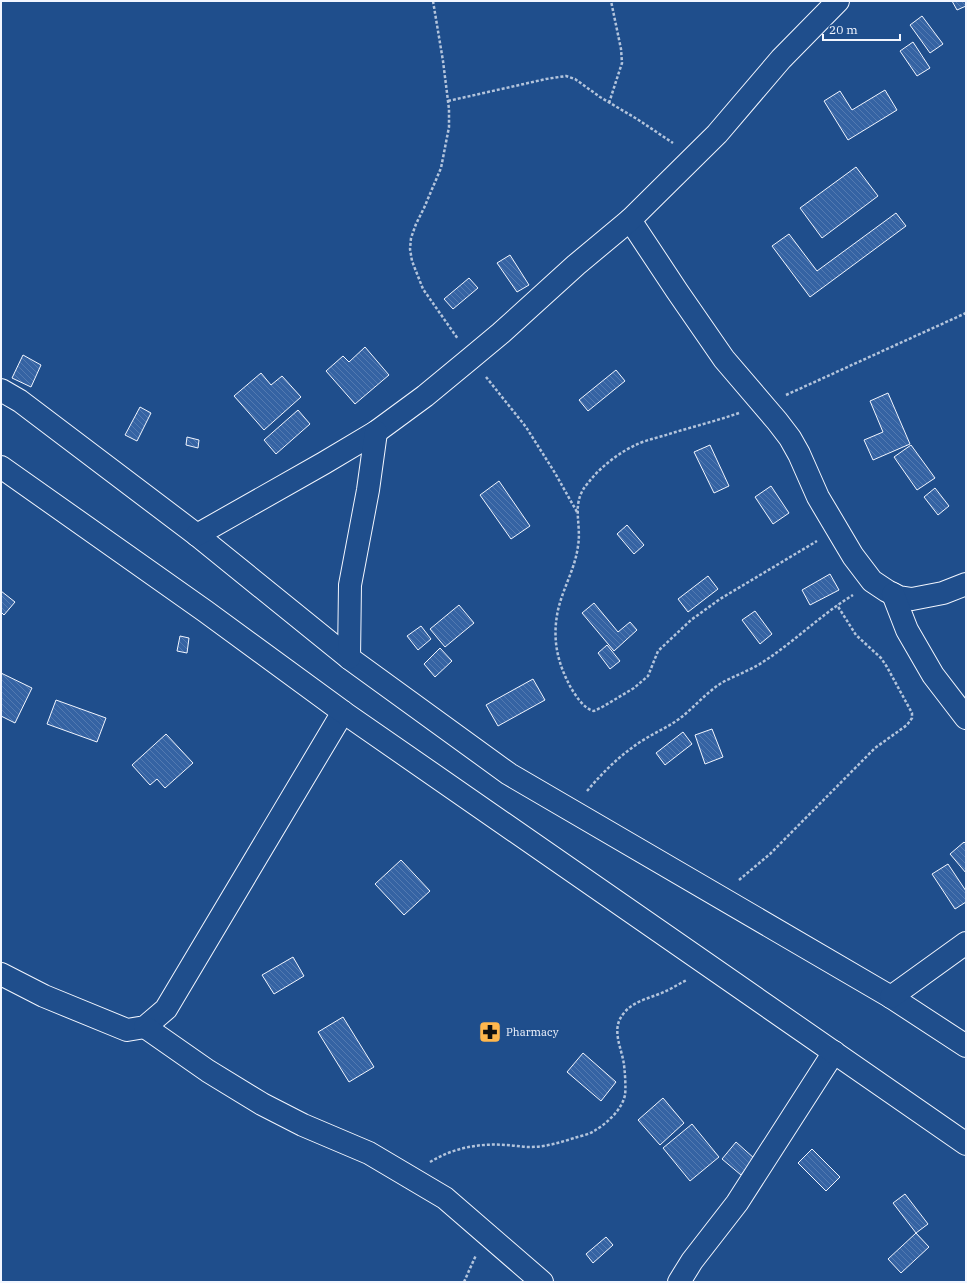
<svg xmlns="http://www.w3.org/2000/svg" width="967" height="1283" font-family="'IBM Plex Serif',serif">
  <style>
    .building { fill: url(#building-back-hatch); stroke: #f2f6ff }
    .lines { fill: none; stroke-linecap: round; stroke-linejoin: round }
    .minor-casing { stroke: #f2f6ff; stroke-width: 24 }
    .trunk-casing { stroke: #f2f6ff; stroke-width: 24 }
    .path { stroke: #b3c4dc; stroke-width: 2.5; stroke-dasharray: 3 2; stroke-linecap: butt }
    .minor { stroke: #1f4e8c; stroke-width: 22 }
    .trunk { stroke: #1f4e8c; stroke-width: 22 }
    .labels { text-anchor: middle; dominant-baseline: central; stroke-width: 3; stroke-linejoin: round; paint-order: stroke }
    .poi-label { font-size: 11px; fill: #f2f6ff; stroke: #1f4e8c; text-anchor: start }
  </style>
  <defs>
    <pattern id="building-back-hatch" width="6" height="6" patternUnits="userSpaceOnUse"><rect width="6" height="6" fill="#3563a3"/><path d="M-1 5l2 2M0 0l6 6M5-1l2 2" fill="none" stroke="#537ab1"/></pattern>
  </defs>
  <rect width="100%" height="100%" fill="#1f4e8c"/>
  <g class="building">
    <polygon points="952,1 966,1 966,6 957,10"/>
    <polygon points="922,16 943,44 930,53 910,25"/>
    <polygon points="913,42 930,68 917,76 900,51"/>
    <polygon points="885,90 897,110 848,140 824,101 840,91 852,110"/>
    <polygon points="856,167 878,196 822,238 800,208"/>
    <polygon points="896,213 906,226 810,297 772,246 789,234 817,271"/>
    <polygon points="510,255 529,285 517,292 497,263"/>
    <polygon points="469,278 478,288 453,309 444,299"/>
    <polygon points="365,347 389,375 355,404 326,371 343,356 349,362"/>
    <polygon points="23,355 41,365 31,387 12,378"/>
    <polygon points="616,370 625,381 588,411 579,400"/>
    <polygon points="261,373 271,385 282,376 301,397 264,430 234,396"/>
    <polygon points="888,393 910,444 873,460 864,440 883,432 870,401"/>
    <polygon points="140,407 151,413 137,441 125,435"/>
    <polygon points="298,410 310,424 276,454 264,440"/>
    <polygon points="187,437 199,440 198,448 186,445"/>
    <polygon points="710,445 729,486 714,493 694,452"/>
    <polygon points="911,445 935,478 917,490 894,457"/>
    <polygon points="499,481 530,526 511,539 480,495"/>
    <polygon points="771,486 789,513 773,524 755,497"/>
    <polygon points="935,488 949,506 938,515 924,497"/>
    <polygon points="627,525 644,545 634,554 617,534"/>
    <polygon points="830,574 839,590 810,605 802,590"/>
    <polygon points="708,576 718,589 688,612 678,599"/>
    <polygon points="1,591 15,602 4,615 1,612"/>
    <polygon points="594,603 618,632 630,622 637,630 614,651 582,613"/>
    <polygon points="459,605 474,623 445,647 430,629"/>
    <polygon points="755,611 772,634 760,644 742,620"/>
    <polygon points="421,626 431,639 418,650 407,636"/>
    <polygon points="180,636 189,638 187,653 177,651"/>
    <polygon points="607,645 620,661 610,669 598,653"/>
    <polygon points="440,648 452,661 435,677 424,664"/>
    <polygon points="1,673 32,688 15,723 1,716"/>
    <polygon points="533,679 545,700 498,726 486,705"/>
    <polygon points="56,700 106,718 97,742 47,724"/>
    <polygon points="712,729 723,757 705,764 695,735"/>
    <polygon points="683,732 692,744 665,765 656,753"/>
    <polygon points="166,734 193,763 165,788 157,779 150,785 132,765"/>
    <polygon points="964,842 966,844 966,873 950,854"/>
    <polygon points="401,860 430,891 404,915 375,884"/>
    <polygon points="948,864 966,891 966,902 955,909 932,874"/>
    <polygon points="293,957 304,976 274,994 262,975"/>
    <polygon points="343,1017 374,1067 349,1082 318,1032"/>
    <polygon points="583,1053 616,1082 601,1101 567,1072"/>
    <polygon points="663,1098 684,1123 660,1145 638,1120"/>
    <polygon points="692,1124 719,1157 690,1181 663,1148"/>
    <polygon points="736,1142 755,1159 741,1175 722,1159"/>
    <polygon points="812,1149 840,1177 826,1191 798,1163"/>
    <polygon points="905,1194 928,1224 916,1233 893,1203"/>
    <polygon points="916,1233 929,1247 901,1273 888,1259"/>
    <polygon points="606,1237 613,1245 593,1263 586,1254"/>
  </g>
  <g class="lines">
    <g class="minor-casing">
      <g id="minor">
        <polyline points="630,220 677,291 724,359 777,421 790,438 799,454 818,497 853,556 872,581 887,591 899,597 912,599 943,593 966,584"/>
        <polyline points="1,390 20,401 197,535 349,658 509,774 891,997 966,1046"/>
        <polyline points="197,535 324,463 376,432 425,396 471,358 501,333 576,265 630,220 717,134 781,59 838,1"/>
        <polyline points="893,594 907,630 933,675 966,718"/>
        <polyline points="349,658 350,585 368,490 376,432"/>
        <polyline points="1,974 44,996 127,1030 145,1027 166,1009 343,712"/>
        <polyline points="891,997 966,943"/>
        <polyline points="145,1027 208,1071 262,1104 303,1125 369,1153 445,1198 542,1282"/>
        <polyline points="679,1282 692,1261 737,1203 834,1052"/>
      </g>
    </g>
    <g class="trunk-casing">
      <polyline id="trunk" points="1,467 205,611 343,712 966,1144"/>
    </g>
    <g class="path">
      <polyline points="433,1 443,61 449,109 449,127 441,168 424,208 416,224 411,238 410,249 412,261 423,289 458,339"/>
      <polyline points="448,101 546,79 566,76 575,79 600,97 637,119 673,143"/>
      <polyline points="609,103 622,63 621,49 611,1"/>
      <polyline points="486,377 526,427 555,473 577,512"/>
      <polyline points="786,395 966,313"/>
      <path d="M739 413C716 421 692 427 669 434 660 437 650 439 640 443 621 451 601 466 588 483 570 503 582 523 578 546 575 569 563 588 558 610 552 639 557 662 571 688 576 696 584 709 594 711L604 706 634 688 648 676 658 651 691 620 720 599 817 541"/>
      <path d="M587 791C604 771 622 753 645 739 656 732 668 727 679 719 695 707 707 691 725 681 739 674 753 669 766 660 796 640 822 614 853 595"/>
      <polyline points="739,880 770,854 875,748 907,725 912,718 912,713 887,667 881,658 856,635 837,605"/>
      <path d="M430 1162C453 1148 479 1143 505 1145 513 1145 521 1147 529 1147 545 1147 559 1143 574 1138 580 1136 588 1135 594 1131 606 1124 622 1110 625 1095 626 1089 625 1072 624 1065 622 1048 610 1029 624 1013 634 1000 652 998 666 991 673 988 680 983 687 980"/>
      <polyline points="464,1282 476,1255"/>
    </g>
    <use href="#minor" class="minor"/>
    <use href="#trunk" class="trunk"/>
  </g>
  <defs>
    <g id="pharmacy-square" transform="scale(1.15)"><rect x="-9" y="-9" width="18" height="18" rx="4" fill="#ffb74d" stroke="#1f4e8c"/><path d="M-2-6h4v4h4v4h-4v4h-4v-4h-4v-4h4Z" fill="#111"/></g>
  </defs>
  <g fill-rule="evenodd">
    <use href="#pharmacy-square" x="490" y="1032"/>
  </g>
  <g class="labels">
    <g class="poi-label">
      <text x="506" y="1032">Pharmacy</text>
    </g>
  </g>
  <rect width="967" height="1283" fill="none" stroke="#f2f6ff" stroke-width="4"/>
  <path d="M823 34v6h77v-6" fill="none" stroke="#f2f6ff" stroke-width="2"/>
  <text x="829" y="34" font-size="12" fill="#f2f6ff" stroke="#1f4e8c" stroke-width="3" paint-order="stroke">20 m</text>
</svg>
